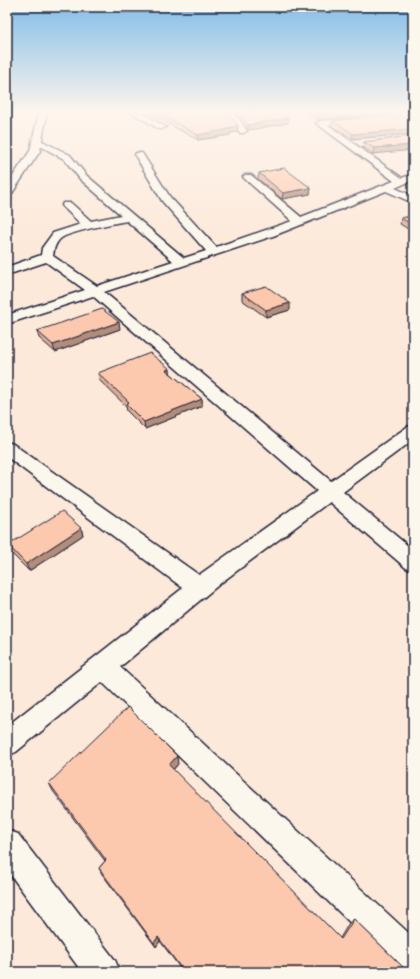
<svg xmlns="http://www.w3.org/2000/svg" width="420" height="979" font-family="Kalam,sans-serif">
  <style>
    .lines { fill: none; stroke-linecap: round; stroke-linejoin: round }
    .street-casing { stroke: #22223b; stroke-width: 3 }
    .secondary-casing { stroke: #22223b; stroke-width: 3 }
    .street { fill: #fbf7ec; fill-rule: evenodd }
    .secondary { fill: #fbf7ec; fill-rule: evenodd }
    .wall { fill: #daad96; stroke: #22223b }
    .shaded-wall { fill: #b18d7a; stroke: #22223b }
    .building { fill: #fdc9ae; stroke: #22223b }
  </style>
  <rect width="100%" height="100%" fill="#fce9d9"/>
  <filter id="ink" filterUnits="userSpaceOnUse"><feTurbulence type="fractalNoise" baseFrequency=".025" numOctaves="2"/><feDisplacementMap in="SourceGraphic" scale="8" xChannelSelector="R" yChannelSelector="G"/><feConvolveMatrix kernelMatrix="1 2 1 2 8 2 1 2 1" color-interpolation-filters="sRGB"/></filter>
  <g filter="url(#ink)">
    <g class="lines">
      <g class="street-casing">
        <g id="street">
          <polygon points="131,112 140,112 166,127 162,129 159,129"/>
          <path d="M217 112C234 112 239 117 247 131L243 133H240L233 121 217 114Z"/>
          <path d="M357 118 361 120 360 122 328 125 402 178 413 174V180L395 188 413 196V203L386 191 273 236 104 292 331 481 407 427 413 425V440L343 492 413 550V571L406 568 329 502 222 582 120 667 413 937V972H401L102 682 16 752 7 756V726L183 588 7 457V442L13 444 199 575 317 491 93 296 7 324V315L85 290 46 262 7 275V267L41 255 42 248 53 233 81 224 63 207 62 205 63 203H71L91 221 121 215 80 179 64 159 33 142 34 140H40L70 155 86 175 184 258 206 251 162 201 135 155 136 153H142L170 197 216 247 292 221 245 179 243 177 245 175H251L301 217 394 181 316 123 320 121ZM127 221 173 261 97 286 53 256C54 249 55 244 60 239 67 232 115 223 127 221Z"/>
          <polygon points="7,830 18,834 115,960 120,972 82,972 7,870"/>
        </g>
      </g>
      <g class="secondary-casing">
        <polygon id="secondary" points="39,112 47,112 40,151 11,195 7,196 7,185 30,151"/>
      </g>
      <use href="#street" class="street"/>
      <use href="#secondary" class="secondary"/>
    </g>
    <g class="wall">
      <polygon points="147,112 219,112 238,126 237,132 230,133 230,135 198,140"/>
      <polygon points="228,112 272,112 288,123 248,130 236,115"/>
      <polygon points="305,112 399,112 319,120"/>
      <polygon points="413,114 413,134 352,139 342,132 331,126 332,121"/>
      <polygon points="413,136 373,154 363,147 364,142"/>
      <polygon points="259,173 311,188 310,194 282,199 258,179"/>
      <polygon points="413,184 413,194 411,193"/>
      <polygon points="413,216 413,232 400,224 401,218"/>
      <polygon points="242,293 290,310 266,317 242,300"/>
      <polygon points="120,329 55,352 39,338 37,331"/>
      <polygon points="98,373 171,374 202,399 202,406 145,429 127,411 126,406 99,380"/>
      <polygon points="81,528 83,535 29,571 11,553 8,545"/>
      <polygon points="178,764 173,770 340,938 349,923 354,919 408,972 183,972 160,941 156,947 102,874 99,868 105,861 53,791 49,783"/>
    </g>
    <g class="shaded-wall">
      <polygon points="352,112 399,112 319,120 320,115"/>
      <polygon points="289,118 288,123 248,130 248,125"/>
      <polygon points="238,126 237,132 230,133 230,135 198,140 198,135 227,128"/>
      <polygon points="413,129 413,134 352,139 353,134"/>
      <polygon points="413,145 413,150 373,154 374,148"/>
      <polygon points="311,188 310,194 282,199 283,193"/>
      <polygon points="290,303 290,310 266,317 266,310"/>
      <polygon points="119,322 120,329 55,352 53,345"/>
      <polygon points="170,369 171,376 166,370"/>
      <polygon points="202,399 202,406 145,429 144,422"/>
      <polygon points="81,528 83,535 29,571 26,564"/>
      <polygon points="177,756 178,764 170,773 169,765"/>
      <polygon points="158,937 160,941 156,947 154,943"/>
    </g>
    <g class="building">
      <polygon points="156,112 219,112 232,117 238,126 227,128 230,129 198,135"/>
      <polygon points="238,112 272,112 289,118 248,125"/>
      <polygon points="314,112 352,112 320,115"/>
      <polygon points="410,113 413,114 413,129 353,134 343,127 332,121"/>
      <polygon points="413,136 413,145 374,148 364,142"/>
      <polygon points="284,168 311,188 283,193 259,173"/>
      <polygon points="413,216 413,225 401,218"/>
      <polygon points="266,286 290,303 266,310 242,293"/>
      <polygon points="102,309 119,322 53,345 37,331"/>
      <polygon points="150,353 170,369 166,370 202,399 144,422 126,404 129,402 98,373"/>
      <polygon points="62,511 81,528 26,564 8,545"/>
      <polygon points="128,707 177,756 169,765 341,939 354,919 408,972 184,972 158,937 154,943 99,868 106,860 49,783"/>
    </g>
  </g>
  <linearGradient id="sky" x2="0" y2="1"><stop stop-color="#81bde8"/><stop offset="0.45" stop-color="#fef5ee"/><stop offset="1" stop-color="#fef5ee" stop-opacity="0"/></linearGradient>
  <rect width="420" height="249" fill="url(#sky)"/>
  <rect width="420" height="979" fill="none" stroke="#fbf7ec" stroke-width="24"/>
  <rect x="12" y="12" width="396" height="955" fill="none" stroke="#22223b" stroke-width="1.5" filter="url(#ink)"/>
</svg>
